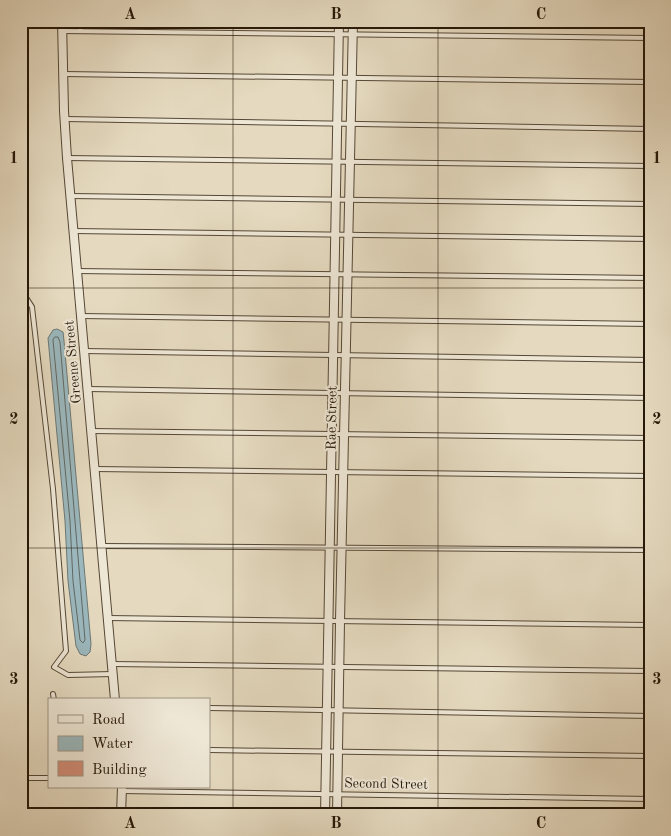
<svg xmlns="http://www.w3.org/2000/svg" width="671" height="836" font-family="'Old Standard TT',serif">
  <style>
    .water { fill: #9bb8be; stroke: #6c7875 }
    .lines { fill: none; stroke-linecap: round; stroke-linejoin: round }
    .shore { stroke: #606863; stroke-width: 1 }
    .building { fill: #d28c76; stroke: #261808 }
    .lane-casing { stroke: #564836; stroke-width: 6 }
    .street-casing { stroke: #564836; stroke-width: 10 }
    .lane { stroke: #eee7d6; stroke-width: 4 }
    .street { stroke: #eee7d6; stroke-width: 8 }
    .grid { fill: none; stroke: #261808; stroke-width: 1; stroke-opacity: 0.55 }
    .labels { text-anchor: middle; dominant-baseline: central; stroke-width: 4; stroke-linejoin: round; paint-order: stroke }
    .street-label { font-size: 14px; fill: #261808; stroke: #eee7d6 }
    .neatline { fill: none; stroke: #261808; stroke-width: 2 }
    .grid-label { font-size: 16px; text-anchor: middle; font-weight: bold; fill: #261808 }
  </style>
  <rect width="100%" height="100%" fill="#e5dac0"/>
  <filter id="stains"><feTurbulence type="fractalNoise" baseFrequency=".004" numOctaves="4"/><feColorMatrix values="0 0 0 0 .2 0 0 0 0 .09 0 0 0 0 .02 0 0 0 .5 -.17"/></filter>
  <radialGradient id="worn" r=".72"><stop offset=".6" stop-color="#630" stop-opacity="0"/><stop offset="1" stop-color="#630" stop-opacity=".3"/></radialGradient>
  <polygon class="water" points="57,329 63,332 64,341 91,644 90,652 86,656 80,654 76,646 68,581 65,521 48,338 53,330"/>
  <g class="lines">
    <polygon class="shore" points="55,337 58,337 60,342 85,640 83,643 80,640 73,581 70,521 53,340"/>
  </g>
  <polygon class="building" points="21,599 26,610 25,617 21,624"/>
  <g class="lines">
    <g class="lane-casing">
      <g id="lane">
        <polyline points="62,31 650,38"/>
        <polyline points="80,31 82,21"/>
        <polyline points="63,74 650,82"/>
        <polyline points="65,119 650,129"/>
        <polyline points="67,158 650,166"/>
        <polyline points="71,196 650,204"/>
        <polyline points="74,231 650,239"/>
        <polyline points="77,271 650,278"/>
        <polyline points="21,290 32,307 53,489 66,651 54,667 68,675 113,674"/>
        <polyline points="81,316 650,324"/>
        <polyline points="84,351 650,360"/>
        <polyline points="88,389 650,398"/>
        <polyline points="91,431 650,438"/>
        <polyline points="95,469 650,476"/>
        <polyline points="102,546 650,550"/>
        <polyline points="108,618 650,625"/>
        <polyline points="112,664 650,671"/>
        <polyline points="53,694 54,700"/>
        <polyline points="209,708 650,716"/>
        <polyline points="209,750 650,756"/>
        <polyline points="23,778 49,778"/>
        <polyline points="121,791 650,799"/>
      </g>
    </g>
    <g class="street-casing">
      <g id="street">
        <polyline points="62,21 64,111 67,158 115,700"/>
        <polyline points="121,815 122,787"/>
        <polyline points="325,815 339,21"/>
        <polyline points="337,815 340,621 353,21"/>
      </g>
    </g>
    <use href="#lane" class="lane"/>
    <use href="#street" class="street"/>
  </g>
  <path class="grid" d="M233 21V815M438 21V815M21 288H650M21 548H650"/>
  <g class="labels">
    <g class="street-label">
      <text transform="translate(73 362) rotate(-95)">Greene Street</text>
      <text transform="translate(332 418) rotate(-89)">Rae Street</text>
      <text transform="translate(386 784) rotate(1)">Second Street</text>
    </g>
  </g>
  <rect width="671" height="836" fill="none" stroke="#e5dac0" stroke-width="55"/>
  <rect x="48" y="698" width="162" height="90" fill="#eee7d6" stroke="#9e9484"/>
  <rect x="58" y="715" width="25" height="8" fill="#eee7d6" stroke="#9e9484"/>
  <text x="92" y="724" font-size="15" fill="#261808">Road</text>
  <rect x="58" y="736" width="25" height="15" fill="#9bb8be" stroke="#9e9484"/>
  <text x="92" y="748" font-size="15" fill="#261808">Water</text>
  <rect x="58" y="761" width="25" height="15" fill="#d28c76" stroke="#9e9484"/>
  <text x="92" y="774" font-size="15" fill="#261808">Building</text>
  <rect x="28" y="28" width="616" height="780" class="neatline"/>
  <g class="grid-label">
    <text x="130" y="19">A</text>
    <text x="336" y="19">B</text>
    <text x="541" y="19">C</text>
    <text x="14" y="163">1</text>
    <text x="657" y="163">1</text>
    <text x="14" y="424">2</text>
    <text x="657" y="424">2</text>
    <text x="14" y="684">3</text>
    <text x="657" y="684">3</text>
    <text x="130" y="828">A</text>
    <text x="336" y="828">B</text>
    <text x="541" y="828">C</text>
  </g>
  <rect width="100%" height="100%" filter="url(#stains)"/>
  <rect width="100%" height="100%" fill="url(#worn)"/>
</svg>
